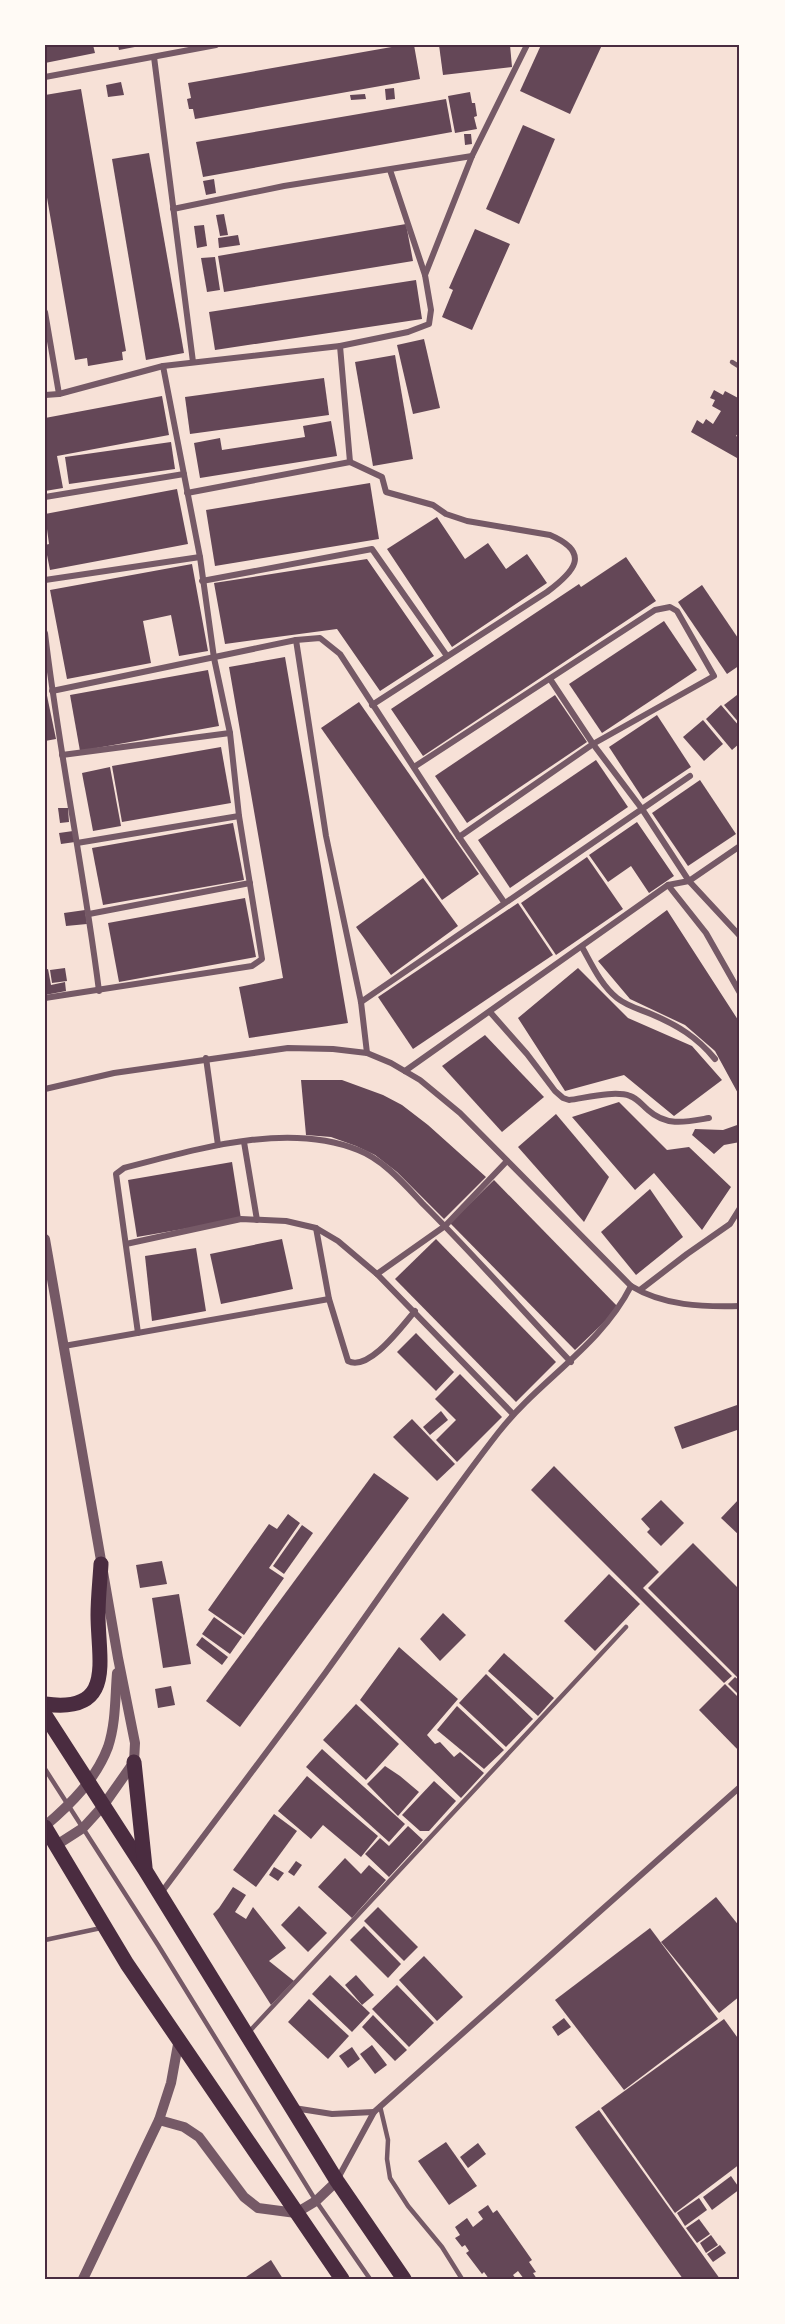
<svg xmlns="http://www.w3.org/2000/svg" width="785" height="2324" font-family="Inter,sans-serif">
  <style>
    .building { fill: #644757 }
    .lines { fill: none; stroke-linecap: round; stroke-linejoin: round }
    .service { stroke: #755966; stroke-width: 4.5 }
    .minor { stroke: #755966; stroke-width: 6 }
    .tertiary { stroke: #755966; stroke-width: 10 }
    .primary { stroke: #4a2c40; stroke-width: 15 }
    .neatline { fill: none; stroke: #4a2c40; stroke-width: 2 }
  </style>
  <rect width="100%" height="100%" fill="#f7e1d7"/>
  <g class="building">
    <polygon points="45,45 93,45 95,53 45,63"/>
    <polygon points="118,45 140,45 140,46 119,50"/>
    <polygon points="403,45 414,45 420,79 195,119 193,109 189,109 187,99 191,98 188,83"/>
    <polygon points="439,45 510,45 512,67 443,75"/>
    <polygon points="541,45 602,45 570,114 520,91"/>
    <polygon points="121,82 124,95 108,97 106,85"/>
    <polygon points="394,88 395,99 386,100 385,89"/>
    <polygon points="81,89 126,351 122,352 123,360 88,366 87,358 75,360 45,186 45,95"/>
    <polygon points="470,92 472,103 475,103 477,116 474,117 477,129 455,133 448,96"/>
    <polygon points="365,94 366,99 351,100 350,95"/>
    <polygon points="446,99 452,132 203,177 196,142"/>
    <polygon points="523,125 555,139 519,224 486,209"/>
    <polygon points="464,134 471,134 472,144 465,145"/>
    <polygon points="149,153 184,353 146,360 112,159"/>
    <polygon points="214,179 216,193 206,195 203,181"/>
    <polygon points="224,214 228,235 220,236 216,215"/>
    <polygon points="406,224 413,261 224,292 218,256"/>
    <polygon points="204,225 207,246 197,248 194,226"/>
    <polygon points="475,229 510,244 472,330 442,317 453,290 449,288"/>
    <polygon points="238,235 240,245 219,248 218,238"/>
    <polygon points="215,257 220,290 207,292 201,258"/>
    <polygon points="416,280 422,319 215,350 209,312"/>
    <polygon points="424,339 440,408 413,414 397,345"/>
    <polygon points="395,355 413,459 373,466 355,362"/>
    <polygon points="324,378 329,415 190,434 185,397"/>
    <polygon points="714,390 723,395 725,391 740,399 740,430 736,436 740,438 740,455 737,458 691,432 697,420 703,424 706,419 713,424 721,411 712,406 715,400 710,398"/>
    <polygon points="162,396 169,435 57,456 63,488 45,491 45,418"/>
    <polygon points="331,421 337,456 200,478 194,443 220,438 222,450 305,437 303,426"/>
    <polygon points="171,442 175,469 69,484 65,457"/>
    <polygon points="370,483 379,539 215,566 206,510"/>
    <polygon points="177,489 188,544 50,570 45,545 49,544 45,514"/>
    <polygon points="437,517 465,559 488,543 506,569 527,554 547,583 452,647 387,549"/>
    <polygon points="626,557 656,601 423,756 391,709 579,584 581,587"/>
    <polygon points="367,559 434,656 380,691 337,629 225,644 214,583"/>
    <polygon points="192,564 208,651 179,656 171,615 143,621 151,663 67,679 50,590"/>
    <polygon points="702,585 740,641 740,665 727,674 678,602"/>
    <polygon points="664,621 697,670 602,733 569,684"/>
    <polygon points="285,657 348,1023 249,1038 239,987 283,978 229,667"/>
    <polygon points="208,670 219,726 80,751 70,695"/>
    <polygon points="45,686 56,739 45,741"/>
    <polygon points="555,695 587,742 467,823 435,776"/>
    <polygon points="737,695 740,699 740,724 724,705"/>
    <polygon points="359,702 479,874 442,900 321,728"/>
    <polygon points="721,705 740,727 740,743 732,750 706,719"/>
    <polygon points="657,715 691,767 643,799 609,747"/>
    <polygon points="703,720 723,744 704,761 683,737"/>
    <polygon points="221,747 231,803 122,822 112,766"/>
    <polygon points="596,760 628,807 510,888 478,840"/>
    <polygon points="110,767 121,826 93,831 82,773"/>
    <polygon points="700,780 736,834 688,866 652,813"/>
    <polygon points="58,808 68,808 69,822 60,823"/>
    <polygon points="637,822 674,876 649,893 631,866 608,882 589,855"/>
    <polygon points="233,823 244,880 103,905 92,848"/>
    <polygon points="73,831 75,842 61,844 59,833"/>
    <polygon points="587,857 623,909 556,955 521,903"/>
    <polygon points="423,878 458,926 391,975 356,927"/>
    <polygon points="245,898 256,957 119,982 108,923"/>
    <polygon points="518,903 553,955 413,1049 378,997"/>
    <polygon points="85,910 87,924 66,926 64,913"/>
    <polygon points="667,910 740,1023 740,1097 715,1051 685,1025 630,999 598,961"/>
    <polygon points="65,968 67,981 52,983 50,970"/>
    <polygon points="578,968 628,1018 692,1046 722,1080 674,1116 624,1075 565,1091 518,1018"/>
    <polygon points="48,969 51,985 65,982 66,991 45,995 45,970"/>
    <polygon points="485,1035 544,1097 502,1132 442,1066"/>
    <polygon points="301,1080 342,1080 383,1095 402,1105 428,1125 486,1177 444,1219 397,1172 375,1155 356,1146 331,1137 306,1135"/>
    <polygon points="619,1102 667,1150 689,1147 731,1187 702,1230 654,1173 635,1190 572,1117"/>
    <polygon points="556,1114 609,1177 584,1222 518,1147"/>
    <polygon points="740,1124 740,1142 724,1145 714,1154 692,1135 695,1129 723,1130"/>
    <polygon points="232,1162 241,1219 137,1237 128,1180"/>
    <polygon points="494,1180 619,1308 575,1350 450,1223"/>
    <polygon points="650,1189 683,1237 636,1275 601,1232"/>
    <polygon points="282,1239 293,1289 221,1304 210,1254"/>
    <polygon points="436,1239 556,1362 516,1402 395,1279"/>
    <polygon points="196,1248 206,1311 152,1321 145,1256"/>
    <polygon points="416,1333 454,1372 436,1391 397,1352"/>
    <polygon points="460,1374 502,1417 457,1462 436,1440 456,1420 435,1399"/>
    <polygon points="740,1404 740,1429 682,1449 674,1427"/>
    <polygon points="441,1411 448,1420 430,1435 423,1427"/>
    <polygon points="412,1419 455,1464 437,1481 393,1437"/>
    <polygon points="554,1466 659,1572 643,1588 732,1676 724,1683 531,1490"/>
    <polygon points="374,1473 409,1498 240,1727 206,1701"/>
    <polygon points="740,1498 740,1536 721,1518"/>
    <polygon points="661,1500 684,1523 661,1546 647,1532 650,1529 641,1519"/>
    <polygon points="288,1514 300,1523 269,1568 284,1578 244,1635 208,1610 269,1524 277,1529"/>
    <polygon points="302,1525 313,1533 284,1574 273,1566"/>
    <polygon points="693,1543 740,1590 740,1680 648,1588"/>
    <polygon points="162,1561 167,1584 140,1588 136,1565"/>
    <polygon points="609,1574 640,1604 595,1651 564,1621"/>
    <polygon points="179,1594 191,1664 163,1668 152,1598"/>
    <polygon points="443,1613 466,1635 440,1661 420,1639"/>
    <polygon points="214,1617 242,1637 230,1654 202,1634"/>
    <polygon points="202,1637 228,1657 222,1665 196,1645"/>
    <polygon points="399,1647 458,1699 427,1735 435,1744 440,1742 454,1757 460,1752 484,1773 461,1798 360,1700"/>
    <polygon points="504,1653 554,1698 538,1716 488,1671"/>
    <polygon points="486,1674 533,1719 506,1747 459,1703"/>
    <polygon points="735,1677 740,1681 740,1696 728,1684"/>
    <polygon points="725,1684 740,1699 740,1752 699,1710"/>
    <polygon points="171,1686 175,1705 158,1708 155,1689"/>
    <polygon points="356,1704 399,1744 366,1780 323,1740"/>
    <polygon points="457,1706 504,1750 484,1769 437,1730"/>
    <polygon points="322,1749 405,1824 389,1842 306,1767"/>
    <polygon points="385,1766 400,1776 419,1792 398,1816 367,1784"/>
    <polygon points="307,1776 378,1836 361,1857 323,1825 311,1839 278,1811"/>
    <polygon points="434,1781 456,1801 429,1831 420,1831 402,1815"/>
    <polygon points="274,1814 297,1831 256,1887 233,1870"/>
    <polygon points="408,1826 423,1840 389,1877 365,1854 380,1838 389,1846"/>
    <polygon points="345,1858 361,1874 369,1865 386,1880 352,1918 318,1887"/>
    <polygon points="296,1861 302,1865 294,1876 288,1872"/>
    <polygon points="274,1867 284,1873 278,1881 269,1875"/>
    <polygon points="233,1887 246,1895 235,1912 246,1919 253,1907 286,1948 269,1961 294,1981 271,2005 213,1914 219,1908"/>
    <polygon points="716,1897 740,1927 740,1996 719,2013 661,1942"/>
    <polygon points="299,1906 327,1933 308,1952 281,1925"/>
    <polygon points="378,1907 418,1947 404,1961 364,1921"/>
    <polygon points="364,1926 401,1964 388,1978 350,1940"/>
    <polygon points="650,1928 718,2019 624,2090 555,2000"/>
    <polygon points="424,1956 463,1997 437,2021 399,1980"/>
    <polygon points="330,1975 370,2013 352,2032 312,1994"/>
    <polygon points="356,1975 374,1995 362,2005 345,1985"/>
    <polygon points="397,1985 434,2023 409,2047 372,2009"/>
    <polygon points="309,1999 349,2036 328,2059 288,2022"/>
    <polygon points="373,2015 407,2050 395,2061 362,2027"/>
    <polygon points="564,2018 571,2027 558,2036 552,2027"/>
    <polygon points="724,2019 740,2041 740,2164 675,2213 601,2108"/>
    <polygon points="372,2045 387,2065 375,2074 360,2054"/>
    <polygon points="352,2047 360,2059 348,2068 339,2056"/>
    <polygon points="599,2110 720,2279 683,2279 575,2127"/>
    <polygon points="446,2142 477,2186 449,2205 418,2161"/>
    <polygon points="478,2143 486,2154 468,2168 460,2157"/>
    <polygon points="731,2176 740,2189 712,2210 703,2197"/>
    <polygon points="699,2198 707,2210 685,2226 677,2213"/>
    <polygon points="488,2205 493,2213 497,2210 532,2260 529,2262 536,2272 533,2273 537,2279 524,2279 518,2271 513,2275 516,2279 489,2279 484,2272 482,2274 466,2253 469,2251 465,2245 462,2247 455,2238 460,2235 455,2227 467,2218 473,2227 483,2219 478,2212"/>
    <polygon points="699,2219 710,2234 697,2243 686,2228"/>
    <polygon points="711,2235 718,2245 706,2253 700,2243"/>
    <polygon points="720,2245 726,2253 713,2262 707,2254"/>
    <polygon points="271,2260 283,2279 247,2279 246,2277"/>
  </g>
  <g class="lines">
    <g class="service">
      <polyline points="732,362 740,367"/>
      <polyline points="45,1769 158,1945 316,2201 370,2279"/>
      <polyline points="45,1940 101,1928"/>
      <polyline points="248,2033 626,1627"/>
      <polyline points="380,2106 388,2140 387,2159 390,2178 408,2206 442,2247 462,2279"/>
    </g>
    <g class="minor">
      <polyline points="154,57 193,362"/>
      <polyline points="45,77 216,45"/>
      <polyline points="390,170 425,275"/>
      <polyline points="173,209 284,186 472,156"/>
      <polyline points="45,312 59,394"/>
      <polyline points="340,346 350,462"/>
      <polyline points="45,395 59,394 163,366 340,346 408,332 429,324 431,310 425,275 472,156 527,45"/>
      <path d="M350 462 382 477 386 492 433 505 446 514 467 521 550 535C592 553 574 572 547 592L372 705"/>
      <polyline points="187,493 350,462"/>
      <polyline points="45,497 184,474"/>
      <polyline points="45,580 200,557"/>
      <polyline points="202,581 372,549 447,656"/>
      <path d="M45 633C59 753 84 871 99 991"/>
      <polyline points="296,640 326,836 361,1002 367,1053"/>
      <polyline points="550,679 593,744 642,809 689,881 740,936"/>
      <polyline points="52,691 296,640 320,638 340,654 459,837 504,902"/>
      <polyline points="62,755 230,733"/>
      <polyline points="414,767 655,610 670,607 677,611 714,676 593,744 459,837"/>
      <polyline points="77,843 239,816"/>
      <polyline points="668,885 706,933 740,993"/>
      <polyline points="89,914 250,883"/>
      <path d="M582 947C592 965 601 985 617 998 627 1006 639 1009 651 1014 677 1025 697 1037 715 1059"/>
      <polyline points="45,998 252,966 262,959 239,816 230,733 214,658 200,557 163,366"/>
      <polyline points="361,1002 690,776"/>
      <path d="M490 1012 527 1054 555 1091 563 1098 569 1100C585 1098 615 1090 630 1096 637 1098 642 1105 648 1110 667 1127 686 1122 709 1118"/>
      <polyline points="206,1058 218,1145"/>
      <polyline points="405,1071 668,885 689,881 740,846"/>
      <path d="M45 1089 114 1073 288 1048 333 1049 367 1053 391 1063 420 1080 460 1113 631 1286C664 1306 702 1307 740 1306"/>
      <polyline points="244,1142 257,1220"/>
      <path d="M316 1228 329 1299 348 1361C369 1372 402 1326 415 1311"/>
      <polyline points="126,1244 241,1219 286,1221 316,1228 338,1241 377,1274 513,1414"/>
      <polyline points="377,1274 445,1226 507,1161"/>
      <polyline points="640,1290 687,1254 730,1224 740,1208"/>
      <path d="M138 1333 116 1174 124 1168C195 1150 286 1121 358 1150 384 1160 405 1185 424 1205 475 1256 522 1310 571 1362"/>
      <polyline points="64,1346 329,1299"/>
      <path d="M161 1893C216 1819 272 1746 326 1672 384 1592 438 1510 498 1433 539 1380 600 1347 631 1286"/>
      <polyline points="294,2108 332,2114 374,2112"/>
      <polyline points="337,2180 374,2112 740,1787"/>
    </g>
    <g class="tertiary">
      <polyline points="45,1239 118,1658 135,1743 134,1762 103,1806 83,1828 55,1846"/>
      <path d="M45 1826C71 1804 96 1779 108 1747 116 1723 115 1697 117 1673"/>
      <polyline points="159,2120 184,2127 199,2137 244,2197 258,2208 296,2213 316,2201 337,2181"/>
      <polyline points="83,2279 159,2120 171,2083 179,2039"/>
    </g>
    <g class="primary">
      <path d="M45 1704C116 1714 98 1660 98 1615 98 1598 100 1581 101 1564"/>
      <polyline points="45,1715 145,1870 337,2181 404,2279"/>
      <polyline points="134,1762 145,1867"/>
      <polyline points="45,1827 127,1964 342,2279"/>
    </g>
  </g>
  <rect width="785" height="2324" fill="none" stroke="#fffaf5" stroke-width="93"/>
  <rect x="46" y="46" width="692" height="2232" class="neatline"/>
</svg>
